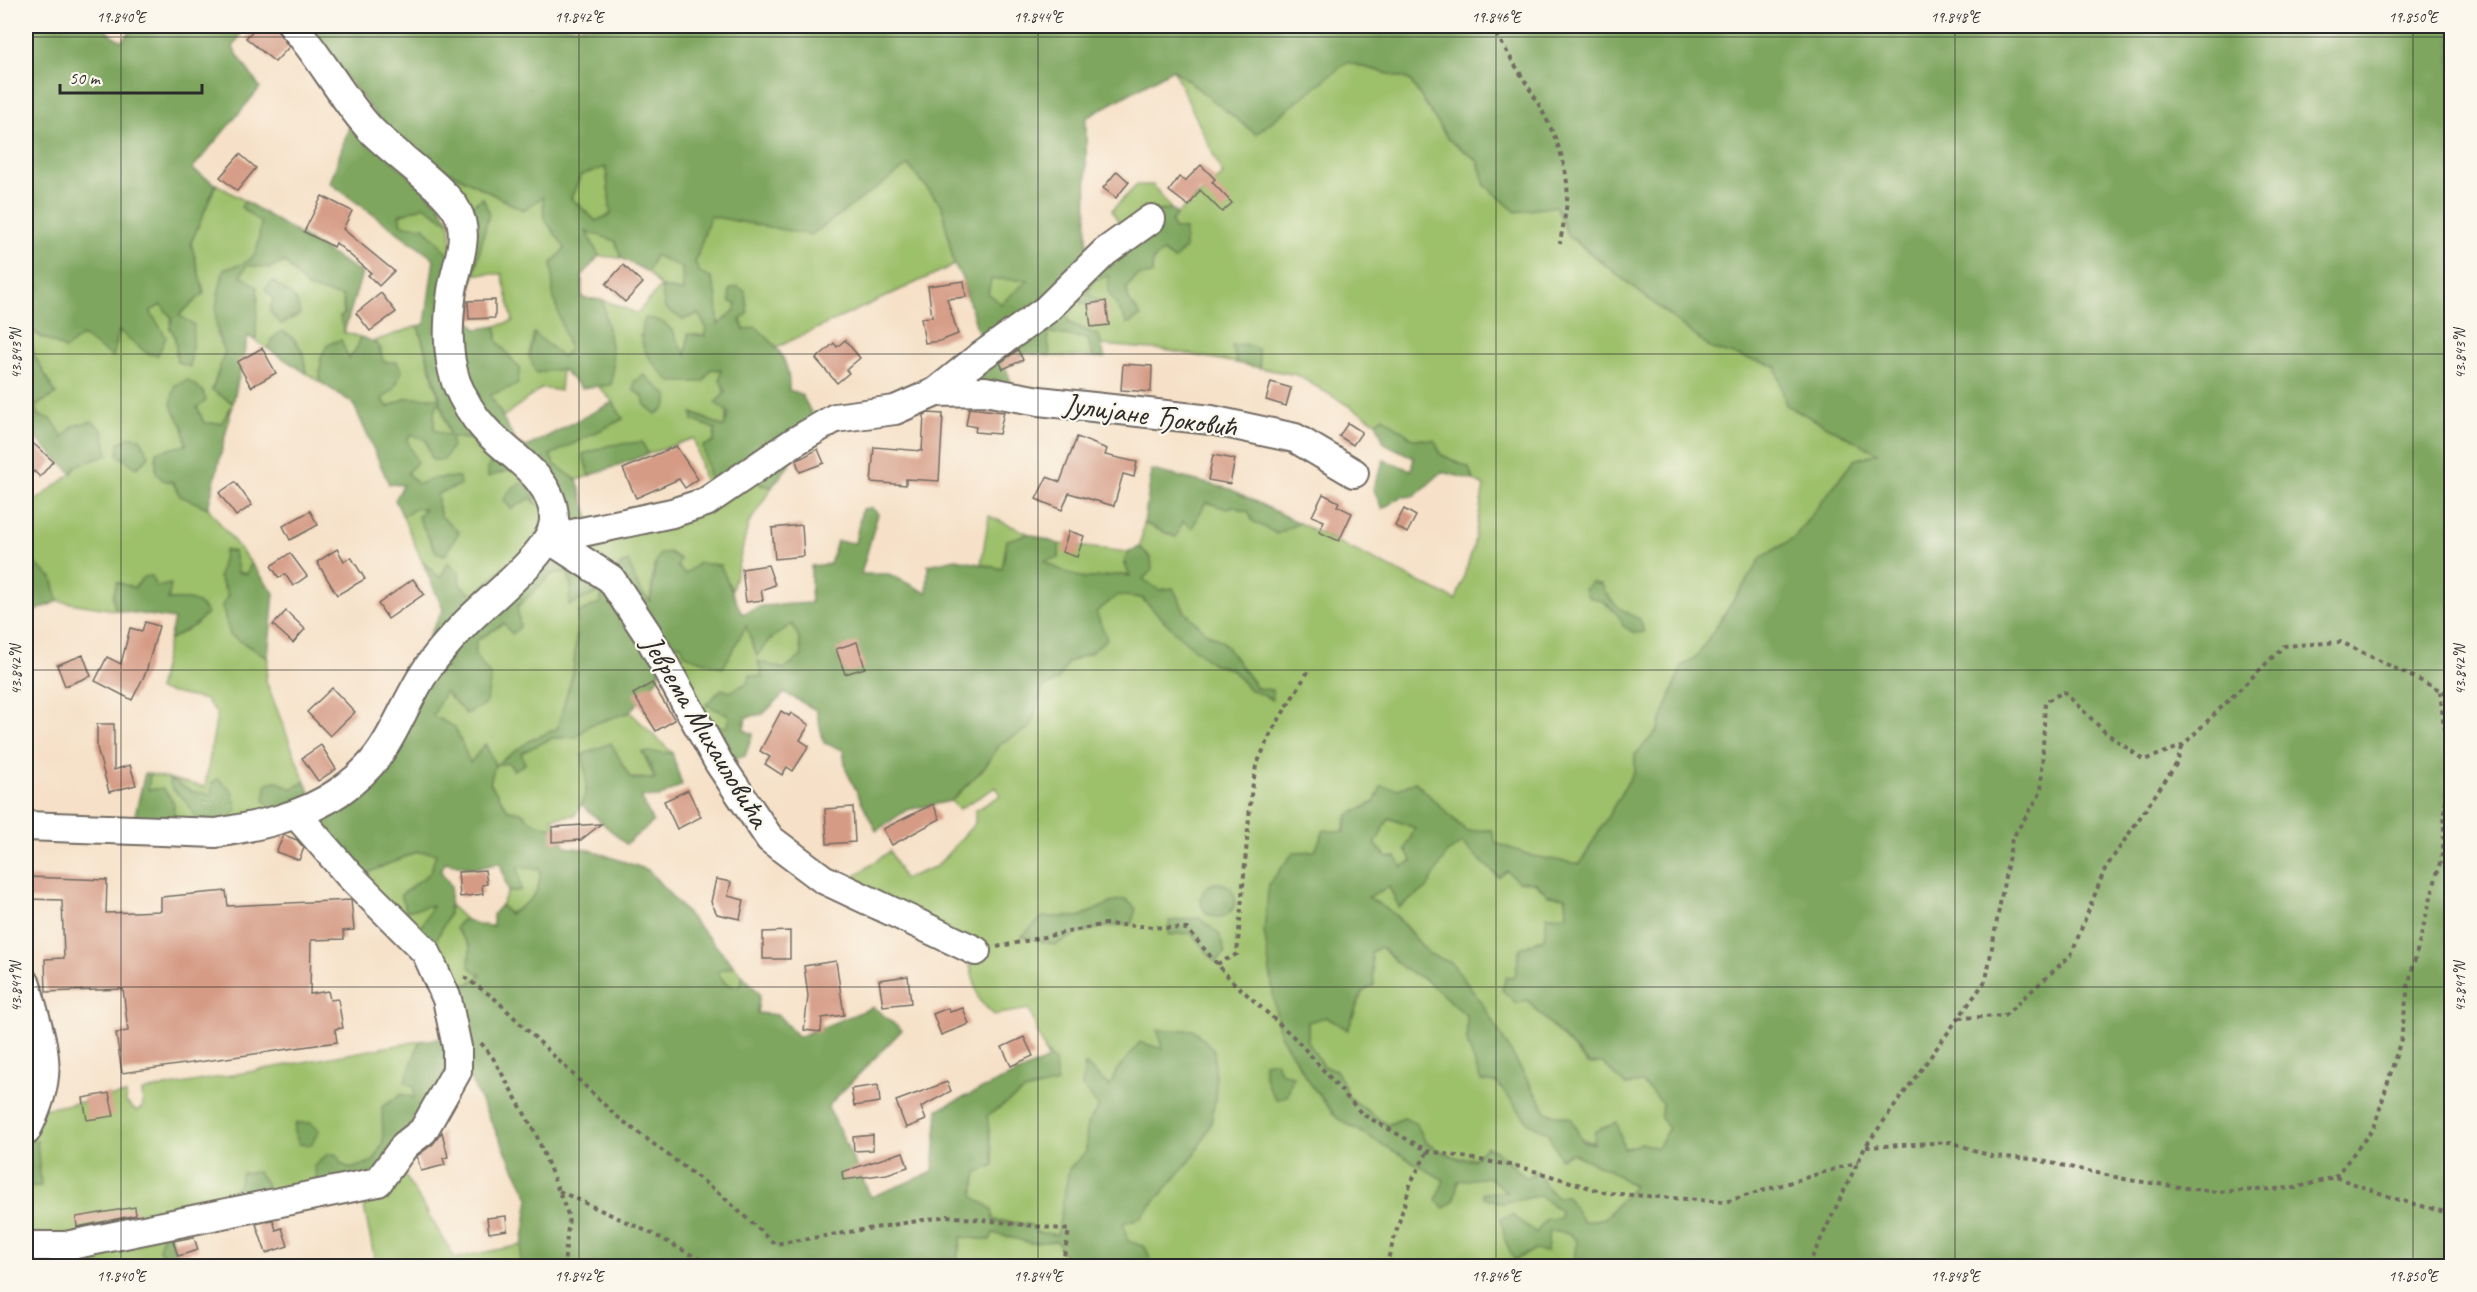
<svg xmlns="http://www.w3.org/2000/svg" width="2477" height="1292" font-family="Caveat,sans-serif">
  <style>
    .green { fill: #9dc06a; stroke: #64764a; stroke-width: 1.5; fill-rule: evenodd }
    .forest { fill: #7ea65e; stroke: #546844; stroke-width: 1.5; fill-rule: evenodd }
    .building { fill: #d59b85 }
    .lines { fill: none; stroke-linecap: round; stroke-linejoin: round }
    .minor-casing { stroke: #726b62; stroke-width: 32 }
    .path { stroke: #726b62; stroke-width: 4; stroke-dasharray: 4.5 4.5; stroke-linecap: butt }
    .minor { stroke: #fff; stroke-width: 28 }
    .ticks { fill: none; stroke: #2b2b2b; stroke-width: 1.5; stroke-opacity: 0.45 }
    .labels { text-anchor: middle; dominant-baseline: central; stroke-width: 4.5; stroke-linejoin: round; paint-order: stroke }
    .street-label { font-size: 30px; fill: #2b2b2b; stroke: #fbf7ec }
    .neatline { fill: none; stroke: #2b2b2b; stroke-width: 2 }
    .ticks-label { font-size: 15px; text-anchor: middle; fill: #2b2b2b }
  </style>
  <rect width="100%" height="100%" fill="#fbf7ec"/>
  <filter id="ink" filterUnits="userSpaceOnUse"><feTurbulence type="fractalNoise" baseFrequency=".0167" numOctaves="2"/><feDisplacementMap in="SourceGraphic" scale="12" xChannelSelector="R" yChannelSelector="G"/><feConvolveMatrix kernelMatrix="1 2 1 2 8 2 1 2 1" color-interpolation-filters="sRGB"/></filter>
  <filter id="wash" filterUnits="userSpaceOnUse"><feTurbulence type="fractalNoise" baseFrequency=".008" numOctaves="4" result="noise"/><feDisplacementMap in="SourceGraphic" scale="24" xChannelSelector="R" yChannelSelector="G"/><feGaussianBlur stdDeviation="1.35" result="paint"/><feColorMatrix in="noise" values="0 0 0 0 0 0 0 0 0 0 0 0 0 0 0 0 0 1.4 0 .05"/><feComposite in="paint" operator="in"/></filter>
  <g filter="url(#wash)">
    <rect width="100%" height="100%" fill="#f6e1c8"/>
    <g class="green">
      <path d="M1347 62 1410 80 1448 139 1478 161 1485 185 1516 212 1556 206 1568 236 1712 349 1776 366 1786 405 1879 453 1854 460 1793 539 1762 557 1697 656 1682 666 1657 731 1635 755V770L1580 865 1532 856 1495 843 1492 830 1466 831 1415 782 1348 815 1279 1033 1312 1086 1337 1118 1444 1180 1489 1177 1507 1192 1484 1193 1502 1203 1539 1196 1560 1210 1561 1218 1536 1233 1512 1215 1505 1240 1515 1260 1534 1250 1549 1231 1569 1233 1578 1241 1573 1266H1154L1145 1247 1128 1241 1123 1223 1140 1218 1194 1156 1159 1031 1163 1049 1111 1087 1085 1065 1082 1086 1100 1107 1087 1124 1086 1152 1069 1169 1058 1235 1036 1232 1030 1225 993 1220 992 1210 973 1196 977 1172 994 1165 987 1116 1024 1091 1057 1083 1029 1009 994 1015 979 1000 968 958 844 884 890 851 904 879 937 866 975 823V811L1001 795 996 787 959 809 951 801 985 767 1001 743 1031 727 1042 689 1059 679 1068 662 1090 653 1096 612 1118 595 1141 598 1213 664 1231 669 1249 689 1257 688 1223 642 1207 633 1185 612 1173 588 1159 590 1142 579 1151 558 1140 547 1144 523 1175 537 1183 521 1192 528 1206 502 1227 509 1232 506 1249 512 1276 534 1299 523 1456 600 1473 548 1484 486 1473 480 1469 468 1440 454 1435 440 1413 439 1383 417 1376 422 1297 375 1260 368 1258 350 1232 346 1237 363 1165 350 1101 345 1099 336 1070 323 1056 295 1087 294 1088 281 1109 276 1128 323 1140 316 1128 299 1127 287 1163 251 1174 229 1171 221 1177 214 1223 175 1173 69 1256 134ZM1602 585C1609 602 1623 613 1640 619L1621 617 1600 599ZM1118 900 1131 924C1102 926 1080 931 1055 945L1043 917H1079ZM1191 933 1225 953 1215 962Z"/>
      <polygon points="400,146 523,210 543,196 544,218 566,248 565,328 570,349 563,358 536,373 562,369 560,391 542,388 503,417 490,395 520,369 497,341 496,326 513,321 502,274 474,274 489,213 483,198 470,207"/>
      <polygon points="908,165 942,206 954,265 777,347 756,327 744,330 737,304 734,311 718,326 717,297 711,278 700,273 695,263 710,216 811,235"/>
      <polygon points="606,166 611,215 596,221 571,198 581,175"/>
      <path d="M216 184 245 201 241 207 261 222 257 252 247 264 269 268 285 262 308 288 343 297 344 332 360 337 358 346 349 359 321 357 320 382 306 373 303 352 272 340 268 349 256 341 255 315 258 299 241 275 246 265 224 269 217 336 225 352 212 390 233 403 222 423H204L197 407 171 405 183 427 186 445 156 453 180 496 208 508 251 563 247 574 238 572 234 552 219 577 228 596 230 635 268 658 266 681 305 782 291 789 277 781 278 813 224 823 218 779 212 783V795L193 792 169 779 172 788 187 802 201 826H174L148 790 150 774 205 787 217 714 206 700 158 690 169 640 195 625 207 613C198 597 184 600 167 600L144 577 134 588 113 596 115 610 58 601 52 578 34 563 26 538V532L35 520 29 506 72 473 76 466 108 454C81 445 43 437 35 406L56 394 34 355 30 330 42 338 82 336 113 356 119 330 148 354 150 311 161 305 172 318 170 328 175 336 177 362 178 316 204 293 191 243Z"/>
      <polygon points="1137,185 1153,185 1171,209 1147,213 1123,231 1112,210"/>
      <polygon points="424,206 450,223 453,259 402,225 399,215"/>
      <polygon points="586,230 616,241 621,258 599,256"/>
      <path d="M655 254 683 268V292L662 287C675 297 710 314 705 334 703 342 692 350 686 356L676 342 673 330 639 336 711 369 721 370C719 392 733 400 724 427L693 413V420L715 429 714 442 752 469 761 485 772 487 748 525 732 591 720 565 685 574 677 566 654 565 650 602 640 591 628 562 619 579 568 553 707 492 694 438 648 454 642 442 583 454 589 476 577 480 554 464 550 455 623 419 613 402 597 385H611C617 356 606 329 603 300L637 313 661 287 648 272Z"/>
      <polygon points="991,279 1029,280 1001,304 988,293"/>
      <polygon points="418,326 450,437 479,440 550,491 542,538 474,596 459,585 459,572 448,564 440,579 422,561 403,517 416,508 426,509 418,517 436,552 440,515 437,494 460,485 437,478 418,484 407,473 407,440 411,433 426,439 450,437 434,430 434,413 407,398 388,407 382,399 381,348 374,341"/>
      <polygon points="1047,332 1088,339 1093,357 1050,356"/>
      <polygon points="989,516 1030,534 1007,540 1003,569 981,564"/>
      <path d="M1059 544 1129 552 1124 562 1130 576C1112 573 1109 577 1092 578 1075 579 1057 568 1042 560L1059 558Z"/>
      <polygon points="568,571 571,586 603,590 600,603 579,612 573,673 557,729 531,740 509,763 513,770 525,764 520,753 552,738 576,737 590,725 630,712 672,753 643,753 655,779 587,775 585,798 575,815 553,818 556,829 531,822 521,812 508,810 490,783 495,765 486,745 471,764 432,717 445,691 451,699 491,676 475,655 476,641 504,623 512,634 520,627 517,607 552,574"/>
      <polygon points="792,623 799,638 802,656 784,669 759,662 763,677 730,692 722,689 706,705 730,715 728,727 712,726 665,644 682,645 746,625 768,641"/>
      <polygon points="1389,818 1415,828 1405,850 1413,861 1402,867 1387,857 1375,844"/>
      <path d="M1462 843 1498 877 1507 871C1522 884 1525 877 1536 884 1552 893 1544 894 1566 897L1567 916 1544 939 1536 941 1527 1000 1588 1064 1603 1063 1625 1085 1643 1083 1662 1103 1661 1118 1669 1128 1657 1148C1630 1149 1605 1149 1580 1138L1571 1118 1547 1113 1483 1005 1452 963 1429 954 1396 915 1368 897 1389 887 1400 907 1427 888 1447 853Z"/>
      <polygon points="416,852 437,852 431,872 401,895 433,905 417,935 358,877"/>
      <path d="M517 867 540 869C540 898 532 901 509 914L501 905 508 892 521 890Z"/>
      <polygon points="450,905 465,919 459,922 456,929 470,946 481,975 466,986 431,951 449,914"/>
      <path d="M1381 947 1404 969 1426 980 1467 1016V1042L1529 1123 1547 1132 1560 1157 1572 1153 1609 1170 1634 1186 1605 1218 1583 1222 1567 1196 1557 1197 1545 1186 1526 1178 1500 1154C1451 1165 1436 1155 1404 1118L1387 1125 1345 1094 1323 1066 1307 1042 1308 1021 1326 1017 1348 1030 1362 992 1374 985 1371 952Z"/>
      <polygon points="734,966 743,976 739,987 726,985 716,972"/>
      <polygon points="420,1041 405,1082 415,1087 415,1099 383,1107 383,1142 374,1161 351,1169 341,1164 326,1188 161,1233 167,1259 163,1266 26,1266 26,1186 40,1186 28,1140 43,1109 126,1094 126,1102 136,1111 143,1107 142,1091"/>
      <polygon points="393,1156 455,1258 522,1245 519,1266 376,1266 361,1192"/>
      <polygon points="993,1233 1031,1243 1057,1241 1070,1266 956,1266 961,1237 990,1240"/>
    </g>
    <g class="forest">
      <path d="M26 26H107V32L121 41 132 30 131 26H194C204 31 231 25 245 26L233 48 260 88 192 169 216 184 191 243 204 293 179 315 194 325 190 367 177 362 175 336 170 328 172 318 161 305 150 311 166 337 158 355 148 354 119 331 113 357 82 336 65 349 30 330 34 355 56 394 35 406 38 416C54 417 56 425 63 438L73 426 92 421 103 431 108 455 76 466 72 473 26 429V399L31 396 33 373 26 367Z"/>
      <path d="M306 26H2451V1266H1573L1577 1241 1569 1233 1549 1231 1547 1252 1534 1250 1514 1260 1505 1240 1501 1218 1512 1215 1536 1233 1546 1219 1561 1218 1560 1210 1539 1196 1502 1203 1484 1197 1483 1193 1507 1192 1489 1177 1458 1181 1454 1201 1444 1208 1436 1200 1444 1180 1337 1118 1312 1086 1279 1033 1264 930 1269 884 1294 852 1315 851 1324 830 1344 832 1348 815 1374 803 1381 786 1398 789 1415 782 1466 831 1492 830 1496 843 1532 856 1580 864 1635 770V755L1657 731 1682 666 1697 656 1762 557 1793 539 1854 460 1878 453 1786 405 1776 366 1712 349 1568 235 1556 206 1516 212 1485 185 1478 161 1448 139 1410 80 1347 62 1256 134 1173 69 1086 118 1087 255 1147 213 1171 209 1177 214 1171 221 1174 229H1185V248L1174 260 1163 252 1153 260 1152 274 1137 276 1127 287 1128 299 1141 316 1128 324 1108 291 1109 276 1095 279 1088 294 1097 300 1095 305 1081 303 1074 286 1063 305 1069 323 1099 336 1105 358 1093 357 1088 339 1047 332 1050 356 1026 353 1005 365 1015 394 966 388 983 349 962 278 954 265 942 206 908 165 811 235 710 216 695 263 700 273 711 278 717 297 718 325 734 311 737 304 730 302 729 290 737 286 745 291 748 314 740 320 744 330 756 327C778 347 790 359 789 390L802 395 816 422 788 455 789 465 772 487 761 485 752 469 711 486 703 446 714 442 715 429 693 420 692 413 724 427 729 413 715 403 726 392 720 380 721 370 711 369 703 382H671C650 360 635 349 645 318 675 320 671 335 686 355L688 334 705 336 706 327 698 314 683 320 665 308 661 287 683 292 682 268 655 255 648 272 621 258 615 241 586 231 599 256 582 276V298L603 300C606 329 617 356 611 385L581 388 562 369 536 373 529 356 534 333 563 357 569 349 553 295 552 263 565 248 544 218 543 197 523 210 400 146ZM606 167 611 214 596 221 571 198 581 175ZM991 279 1028 280 1001 304 988 293ZM1389 818 1415 828 1405 850 1412 861 1402 867 1396 857H1387L1375 844ZM1462 843 1499 877 1507 871 1518 881 1536 883 1548 895 1566 897 1567 915 1547 916 1544 939 1520 948 1515 976 1506 977 1502 990 1517 1004 1527 1000 1589 1064 1603 1063 1625 1085 1643 1083 1662 1103 1661 1118 1669 1128 1657 1148 1642 1143 1624 1149 1617 1122 1595 1131 1594 1144 1582 1141 1571 1118 1547 1113 1483 1005 1452 963 1429 954 1395 915 1368 897 1389 887 1399 907 1427 888 1447 853ZM1381 947 1404 969 1426 980 1467 1016V1042L1481 1081 1497 1083 1529 1123 1547 1132 1560 1158 1572 1153 1609 1170 1634 1186 1605 1218 1583 1222 1567 1196 1557 1197 1545 1186 1538 1171 1526 1178 1500 1154 1486 1146 1473 1160H1461L1426 1144 1417 1124 1404 1118 1387 1125 1345 1095V1086L1336 1070 1323 1066 1308 1042V1022L1326 1017 1348 1030 1362 992 1374 985 1371 952Z"/>
      <path d="M351 121 439 204 450 223 424 206 399 215 402 225 424 227 453 259 470 207 483 198 489 213 464 315 477 329 496 326 497 341 520 369 517 385 490 395 517 443 527 447 613 402 623 419 550 455 554 464 577 480 589 518 563 526 550 491 479 440 451 437 452 446 444 460H432L426 440 411 434 407 440 417 462 407 473 418 484 437 478 459 477 460 485 437 494 440 515 459 532 445 555 436 552 418 517 425 509 416 508 403 517 395 500 403 485 389 484 353 403 320 382 321 357 328 344 341 340 349 359 358 346 360 337C376 341 380 345 383 362H397L402 371 394 389 382 399 388 407 407 398H440L418 326 425 324 434 259 330 183ZM440 399 450 436 434 430V413Z"/>
      <path d="M245 201 362 273 344 332 340 317 345 314 343 297 308 288 285 262 269 268 247 265 241 275 257 287C259 304 255 323 256 341L248 336 233 403 212 390 225 352C210 320 216 302 224 269 258 262 257 255 261 223L241 207Z"/>
      <polygon points="273,281 296,299 300,314 281,324 270,312 273,298 265,289"/>
      <path d="M282 331C301 340 304 354 306 373L268 349 271 340Z"/>
      <polygon points="1245,344 1258,349 1260,368 1237,363 1232,346"/>
      <polygon points="644,375 668,396 666,407 656,414 645,405 642,395 634,391 634,382"/>
      <polygon points="188,380 203,391 206,401 197,407 204,423 221,423 232,407 208,508 180,496 173,482 163,480 156,473 156,452 186,445 183,427 171,405 175,385"/>
      <polygon points="1383,417 1413,439 1435,440 1440,454 1469,468 1473,480 1442,472 1415,496 1401,497 1382,509 1373,488 1384,460 1411,470 1414,458 1384,443 1376,422"/>
      <polygon points="130,437 140,438 149,456 137,468 118,455 119,443"/>
      <polygon points="642,442 648,454 589,476 583,454 610,445"/>
      <polygon points="497,452 517,468 488,477 488,467"/>
      <polygon points="1152,470 1230,489 1299,523 1277,534 1252,521 1249,512 1232,506 1227,509 1206,502 1192,528 1183,521 1176,537 1144,523"/>
      <path d="M528 482 538 506 531 498 511 509 504 500C510 489 516 483 528 482Z"/>
      <path d="M872 508 878 514 861 574H889L927 593 928 565 956 559 1002 569 1007 540 1030 534 1059 544V558L1044 561C1057 569 1076 579 1093 578 1108 577 1114 573 1130 576L1124 562 1129 552 1140 547 1151 558 1152 570 1143 579 1159 590 1173 588 1185 612 1207 633 1223 642 1257 688 1272 690 1273 700 1249 689 1231 669 1213 664 1179 636 1142 598 1118 595 1096 612 1107 639 1090 653 1068 662 1059 679 1042 689 1031 727 1001 743 985 767 951 801 907 810 876 831 846 770 843 750 824 743 816 710 785 693 763 714 746 717 744 730 753 734 745 756 736 759 724 755 712 726 728 727 729 715 706 705 722 689 730 692 747 683 750 675 762 677 758 661 784 669 802 656 799 638 792 624 768 641 757 656 746 626 723 668 685 655 681 645 665 644 659 677 630 712 590 725 576 737 552 738 521 753 525 764 514 770 509 763 495 765 490 783 508 810 521 812 532 822 556 829 566 847 590 850 648 870 734 966 717 972 726 984 739 987 743 976 760 994 757 1013 778 1015 798 1037 873 1007 902 1030 828 1106 871 1197 933 1172 938 1109 1048 1059 1045 1050 1055 1062 1057 1083 1024 1091 987 1116 994 1165 977 1172 973 1196 992 1210 993 1220 1031 1225 1036 1232 1057 1235 1069 1169 1086 1152 1087 1124 1099 1107 1082 1086 1085 1064 1110 1087 1117 1070 1140 1042 1162 1049 1158 1030H1194L1214 1050 1216 1093 1211 1124 1194 1156 1140 1218 1123 1223 1128 1241 1145 1247 1154 1266H1070L1057 1241 1031 1243 993 1233 990 1240 961 1237 956 1266H519L529 1198 465 1069 374 1177 326 1188 317 1180 314 1166 328 1154H337L341 1164 351 1169 374 1161 383 1142 382 1107 402 1094 414 1098V1087L405 1082 420 1041 452 1037 444 978 449 968 466 985 481 975 469 967 470 946 456 929 459 922 465 919 479 925 493 926V914L501 905 509 914C529 903 542 894 540 869L518 867 521 890 508 892 500 862C480 870 466 869 446 862L440 870 451 886 449 914 431 951 417 935 433 905 406 911 401 895 431 872 436 853 416 852 358 877 264 801 267 783 277 781 291 789 305 782 312 796 374 745 443 609 422 561 440 578 448 563 459 572 460 585 474 596 503 567 556 552 619 579V566L628 561 640 591 650 601C654 586 652 569 659 555L669 552 680 559 677 566 685 574 699 563 720 565 742 614 762 606 811 603V566L830 564 837 541 855 543 862 509ZM568 572 571 586 569 605 603 591 600 603 579 612 573 673 557 729 531 740 495 765 485 744 470 763 455 727 433 716 445 691 466 714 486 704 491 676 475 655 476 641 504 623 512 634 520 627 517 607 552 574Z"/>
      <polygon points="26,538 34,563 52,578 58,601 26,615"/>
      <polygon points="225,550 234,552 238,572 247,574 251,563 274,593 268,658 230,635 222,606 228,595 219,577"/>
      <path d="M152 576 156 587 171 584 168 600C184 600 198 597 207 613L195 625 169 640 174 619 115 610 113 596 117 582 134 588 144 577Z"/>
      <path d="M1591 582 1602 585C1609 602 1623 613 1640 619L1644 632 1635 633 1623 626C1619 610 1603 599 1588 597L1585 589Z"/>
      <path d="M611 743 631 779H655L650 764 642 752 672 753 682 785 659 797H641L653 822 626 844 581 804C590 789 586 771 582 755Z"/>
      <polygon points="145,773 150,774 148,790 163,788 174,803 174,826 133,823"/>
      <polygon points="169,779 193,792 212,794 212,783 218,779 232,791 237,810 224,823 201,826 187,802 172,788"/>
      <circle cx="1218" cy="900" r="17"/>
      <path d="M1126 899 1136 909 1131 924C1102 926 1080 930 1056 945L1022 936 1043 917H1079L1118 900Z"/>
      <polygon points="1199,918 1219,934 1225,953 1215,962 1191,933 1169,935 1169,921"/>
      <path d="M1276 1061 1280 1072 1293 1076 1288 1095 1277 1100C1268 1089 1263 1077 1264 1063Z"/>
      <polygon points="296,1123 311,1123 319,1131 311,1145 299,1144 294,1132"/>
      <polygon points="28,1140 37,1141 41,1186 26,1186"/>
      <polygon points="258,1172 266,1183 267,1193 239,1203 233,1190 239,1184 242,1173"/>
      <polygon points="166,1220 179,1266 163,1266 167,1259 159,1250"/>
    </g>
    <g id="blocks">
      <g class="building">
        <polygon points="257,26 274,26 289,47 275,62 246,38"/>
        <polygon points="240,154 256,168 237,191 220,177"/>
        <polygon points="1201,165 1215,179 1212,182 1232,203 1222,212 1200,190 1189,206 1169,191 1179,177 1185,181"/>
        <polygon points="1117,171 1129,182 1116,198 1103,188"/>
        <polygon points="322,196 352,211 343,229 394,271 379,286 368,275 371,273 336,243 334,247 304,232"/>
        <polygon points="623,265 643,283 625,302 606,284"/>
        <polygon points="964,281 966,297 947,299 958,334 940,341 925,343 921,318 932,317 928,286"/>
        <polygon points="381,293 396,312 370,331 356,313"/>
        <polygon points="495,300 495,318 469,319 468,301"/>
        <polygon points="1106,301 1109,325 1091,327 1088,304"/>
        <polygon points="845,340 860,358 846,370 849,373 837,383 816,359 834,343 837,347"/>
        <polygon points="262,348 276,373 251,387 237,362"/>
        <polygon points="1018,350 1023,360 1003,369 1000,363"/>
        <polygon points="1123,364 1152,366 1151,392 1121,390"/>
        <polygon points="1271,382 1291,388 1286,406 1266,400"/>
        <polygon points="969,408 1004,412 999,434 975,432 976,427 966,425"/>
        <polygon points="928,413 943,414 939,481 906,479 906,485 871,482 874,447 922,451 924,415"/>
        <polygon points="1348,423 1362,432 1353,445 1339,436"/>
        <polygon points="26,437 53,461 40,477 34,471 26,480"/>
        <polygon points="1077,437 1107,449 1105,455 1137,462 1134,477 1123,474 1114,506 1069,493 1062,510 1036,499 1047,477 1060,482"/>
        <polygon points="676,446 698,479 685,488 679,479 636,498 623,469"/>
        <polygon points="818,449 824,463 800,472 796,461"/>
        <polygon points="1213,455 1235,459 1230,484 1208,480"/>
        <polygon points="235,482 252,505 236,516 219,493"/>
        <polygon points="1323,494 1339,502 1337,506 1352,513 1339,541 1319,532 1324,521 1312,516"/>
        <polygon points="1404,509 1416,516 1407,533 1395,526"/>
        <polygon points="310,511 318,525 290,540 283,526"/>
        <polygon points="802,525 804,556 775,559 772,528"/>
        <polygon points="1069,531 1084,536 1077,557 1062,552"/>
        <polygon points="337,549 344,561 351,557 365,579 337,595 317,562"/>
        <polygon points="290,553 307,576 293,586 285,574 279,578 271,566"/>
        <polygon points="768,565 775,585 761,590 763,600 746,602 742,569"/>
        <polygon points="413,579 424,594 388,619 378,604"/>
        <polygon points="286,611 305,629 293,643 273,625"/>
        <polygon points="145,622 159,626 146,672 132,700 95,681 107,657 121,664 130,628 142,631"/>
        <polygon points="857,642 865,668 845,674 836,649"/>
        <polygon points="83,655 91,676 65,686 57,665"/>
        <polygon points="652,683 675,720 656,731 633,694"/>
        <polygon points="332,688 355,712 330,736 307,712"/>
        <polygon points="781,711 789,716 791,713 809,725 800,740 809,746 793,771 787,767 782,775 765,764 770,757 760,751"/>
        <polygon points="97,724 114,724 114,770 130,765 136,785 109,792 97,748"/>
        <polygon points="321,745 336,769 318,781 302,758"/>
        <polygon points="688,790 701,817 677,829 664,801"/>
        <polygon points="933,804 940,819 892,845 883,829"/>
        <polygon points="853,807 855,842 827,844 825,809"/>
        <polygon points="601,824 581,840 552,842 552,827"/>
        <polygon points="284,835 297,840 304,848 299,860 276,852"/>
        <polygon points="485,870 487,884 482,885 483,894 460,897 458,872"/>
        <polygon points="28,877 107,880 106,913 161,911 161,897 226,891 228,906 351,900 354,930 343,931 344,939 311,940 310,994 328,991 330,1000 338,999 343,1028 335,1029 337,1042 122,1073 116,1033 128,1031 123,989 46,992 45,959 64,958 62,900 27,899"/>
        <polygon points="716,879 731,882 728,896 744,900 740,919 717,914 711,902"/>
        <polygon points="790,931 790,959 763,959 763,932"/>
        <polygon points="836,961 844,1015 822,1018 821,1032 804,1030 808,996 804,966"/>
        <polygon points="908,976 911,1003 883,1006 879,980"/>
        <polygon points="948,1008 950,1012 963,1008 969,1024 941,1035 933,1014"/>
        <polygon points="1024,1037 1033,1056 1011,1066 1002,1047"/>
        <polygon points="947,1082 951,1091 921,1107 926,1120 906,1128 896,1101"/>
        <polygon points="878,1085 880,1102 854,1106 851,1089"/>
        <polygon points="109,1093 114,1116 87,1120 83,1098"/>
        <polygon points="442,1132 448,1157 443,1158 445,1165 421,1171 417,1156 433,1144"/>
        <polygon points="873,1135 873,1150 854,1151 853,1137"/>
        <polygon points="903,1152 908,1167 887,1174 843,1180 842,1172"/>
        <polygon points="135,1207 136,1215 77,1227 76,1217"/>
        <polygon points="506,1216 507,1230 489,1233 487,1218"/>
        <polygon points="273,1220 276,1230 282,1228 288,1246 266,1253 256,1224"/>
        <polygon points="194,1237 198,1250 178,1256 173,1241"/>
      </g>
    </g>
  </g>
  <g filter="url(#ink)">
    <use href="#blocks" fill-opacity="0" stroke="#726b62" stroke-width="1.5"/>
    <g class="lines">
      <g class="minor-casing">
        <g id="minor">
          <polyline points="936,392 977,359 1046,310 1105,252 1151,219"/>
          <polyline points="549,539 672,513 706,502 794,442 835,418 895,410 936,392 985,391 1039,401 1211,420 1295,438 1354,473"/>
          <polyline points="549,539 611,579 647,633 719,763 770,839 823,879 976,951"/>
          <path d="M26 826 216 833C258 826 303 817 339 792 390 757 393 724 423 675 434 657 449 641 464 625 486 601 553 552 554 520 555 478 508 455 484 428 472 415 463 399 456 382 446 352 448 321 452 291 456 265 471 236 457 211 444 187 393 153 371 130 341 98 322 58 293 26"/>
          <path d="M26 984C42 1047 58 1068 26 1131"/>
          <polyline points="26,1246 66,1246 378,1182 405,1145 423,1131 457,1071 457,1047 447,999 426,952 349,875 296,814"/>
        </g>
      </g>
      <g class="path">
        <path d="M1492 26C1518 75 1561 126 1567 183 1569 203 1563 224 1560 243"/>
        <polyline points="997,947 1105,924 1187,929 1231,980 1296,1039 1362,1114 1428,1151 1521,1167 1607,1193 1725,1202 1858,1162"/>
        <polyline points="1217,964 1237,954 1251,795 1256,766 1272,731 1309,670"/>
        <polyline points="464,977 493,997 615,1115 720,1194 775,1244 948,1216 1069,1230 1062,1266"/>
        <polyline points="1959,1018 2004,1016 2071,955 2105,869 2177,763 2182,747"/>
        <polyline points="481,1043 493,1058 536,1134 569,1217 564,1266"/>
        <polyline points="1866,1147 1951,1142 1991,1156 2033,1159 2129,1180 2216,1192 2295,1188 2335,1177 2399,1200 2452,1214"/>
        <polyline points="2335,1177 2374,1128 2401,1039 2408,986 2443,851 2447,756 2440,691"/>
        <polyline points="559,1191 655,1235 712,1266"/>
        <polyline points="1386,1266 1411,1182 1428,1151"/>
        <polyline points="1808,1266 1865,1147 1986,980 2012,839 2041,792 2045,702 2064,692 2105,732 2144,760 2182,746 2284,646 2341,642 2452,696"/>
      </g>
      <use href="#minor" class="minor"/>
    </g>
  </g>
  <path class="ticks" d="M121 26V1266M579 26V1266M1038 26V1266M1496 26V1266M1955 26V1266M2413 26V1266M26 37H2452M26 354H2452M26 670H2452M26 987H2452"/>
  <g class="labels">
    <g class="street-label">
      <text transform="translate(1150 415) rotate(8)">Јулијане Ђоковић</text>
      <text transform="translate(706 731) rotate(59)">Јеврема Михаиловића</text>
    </g>
  </g>
  <rect width="2477" height="1292" fill="none" stroke="#fbf7ec" stroke-width="66"/>
  <path d="M60 84v9h142v-9" fill="none" stroke="#2b2b2b" stroke-width="3"/>
  <text x="69" y="84" font-size="18" fill="#2b2b2b" stroke="#fbf7ec" stroke-width="4.5" paint-order="stroke">50 m</text>
  <rect x="33" y="33" width="2411" height="1226" class="neatline"/>
  <g class="ticks-label">
    <text x="121" y="22">19.840°E</text>
    <text x="579" y="22">19.842°E</text>
    <text x="1038" y="22">19.844°E</text>
    <text x="1496" y="22">19.846°E</text>
    <text x="1955" y="22">19.848°E</text>
    <text x="2413" y="22">19.850°E</text>
    <text transform="translate(16 354) rotate(-90)" y="5">43.843°N</text>
    <text transform="translate(2460 354) rotate(-90)" y="5">43.843°N</text>
    <text transform="translate(16 670) rotate(-90)" y="5">43.842°N</text>
    <text transform="translate(2460 670) rotate(-90)" y="5">43.842°N</text>
    <text transform="translate(16 987) rotate(-90)" y="5">43.841°N</text>
    <text transform="translate(2460 987) rotate(-90)" y="5">43.841°N</text>
    <text x="121" y="1281">19.840°E</text>
    <text x="579" y="1281">19.842°E</text>
    <text x="1038" y="1281">19.844°E</text>
    <text x="1496" y="1281">19.846°E</text>
    <text x="1955" y="1281">19.848°E</text>
    <text x="2413" y="1281">19.850°E</text>
  </g>
</svg>
